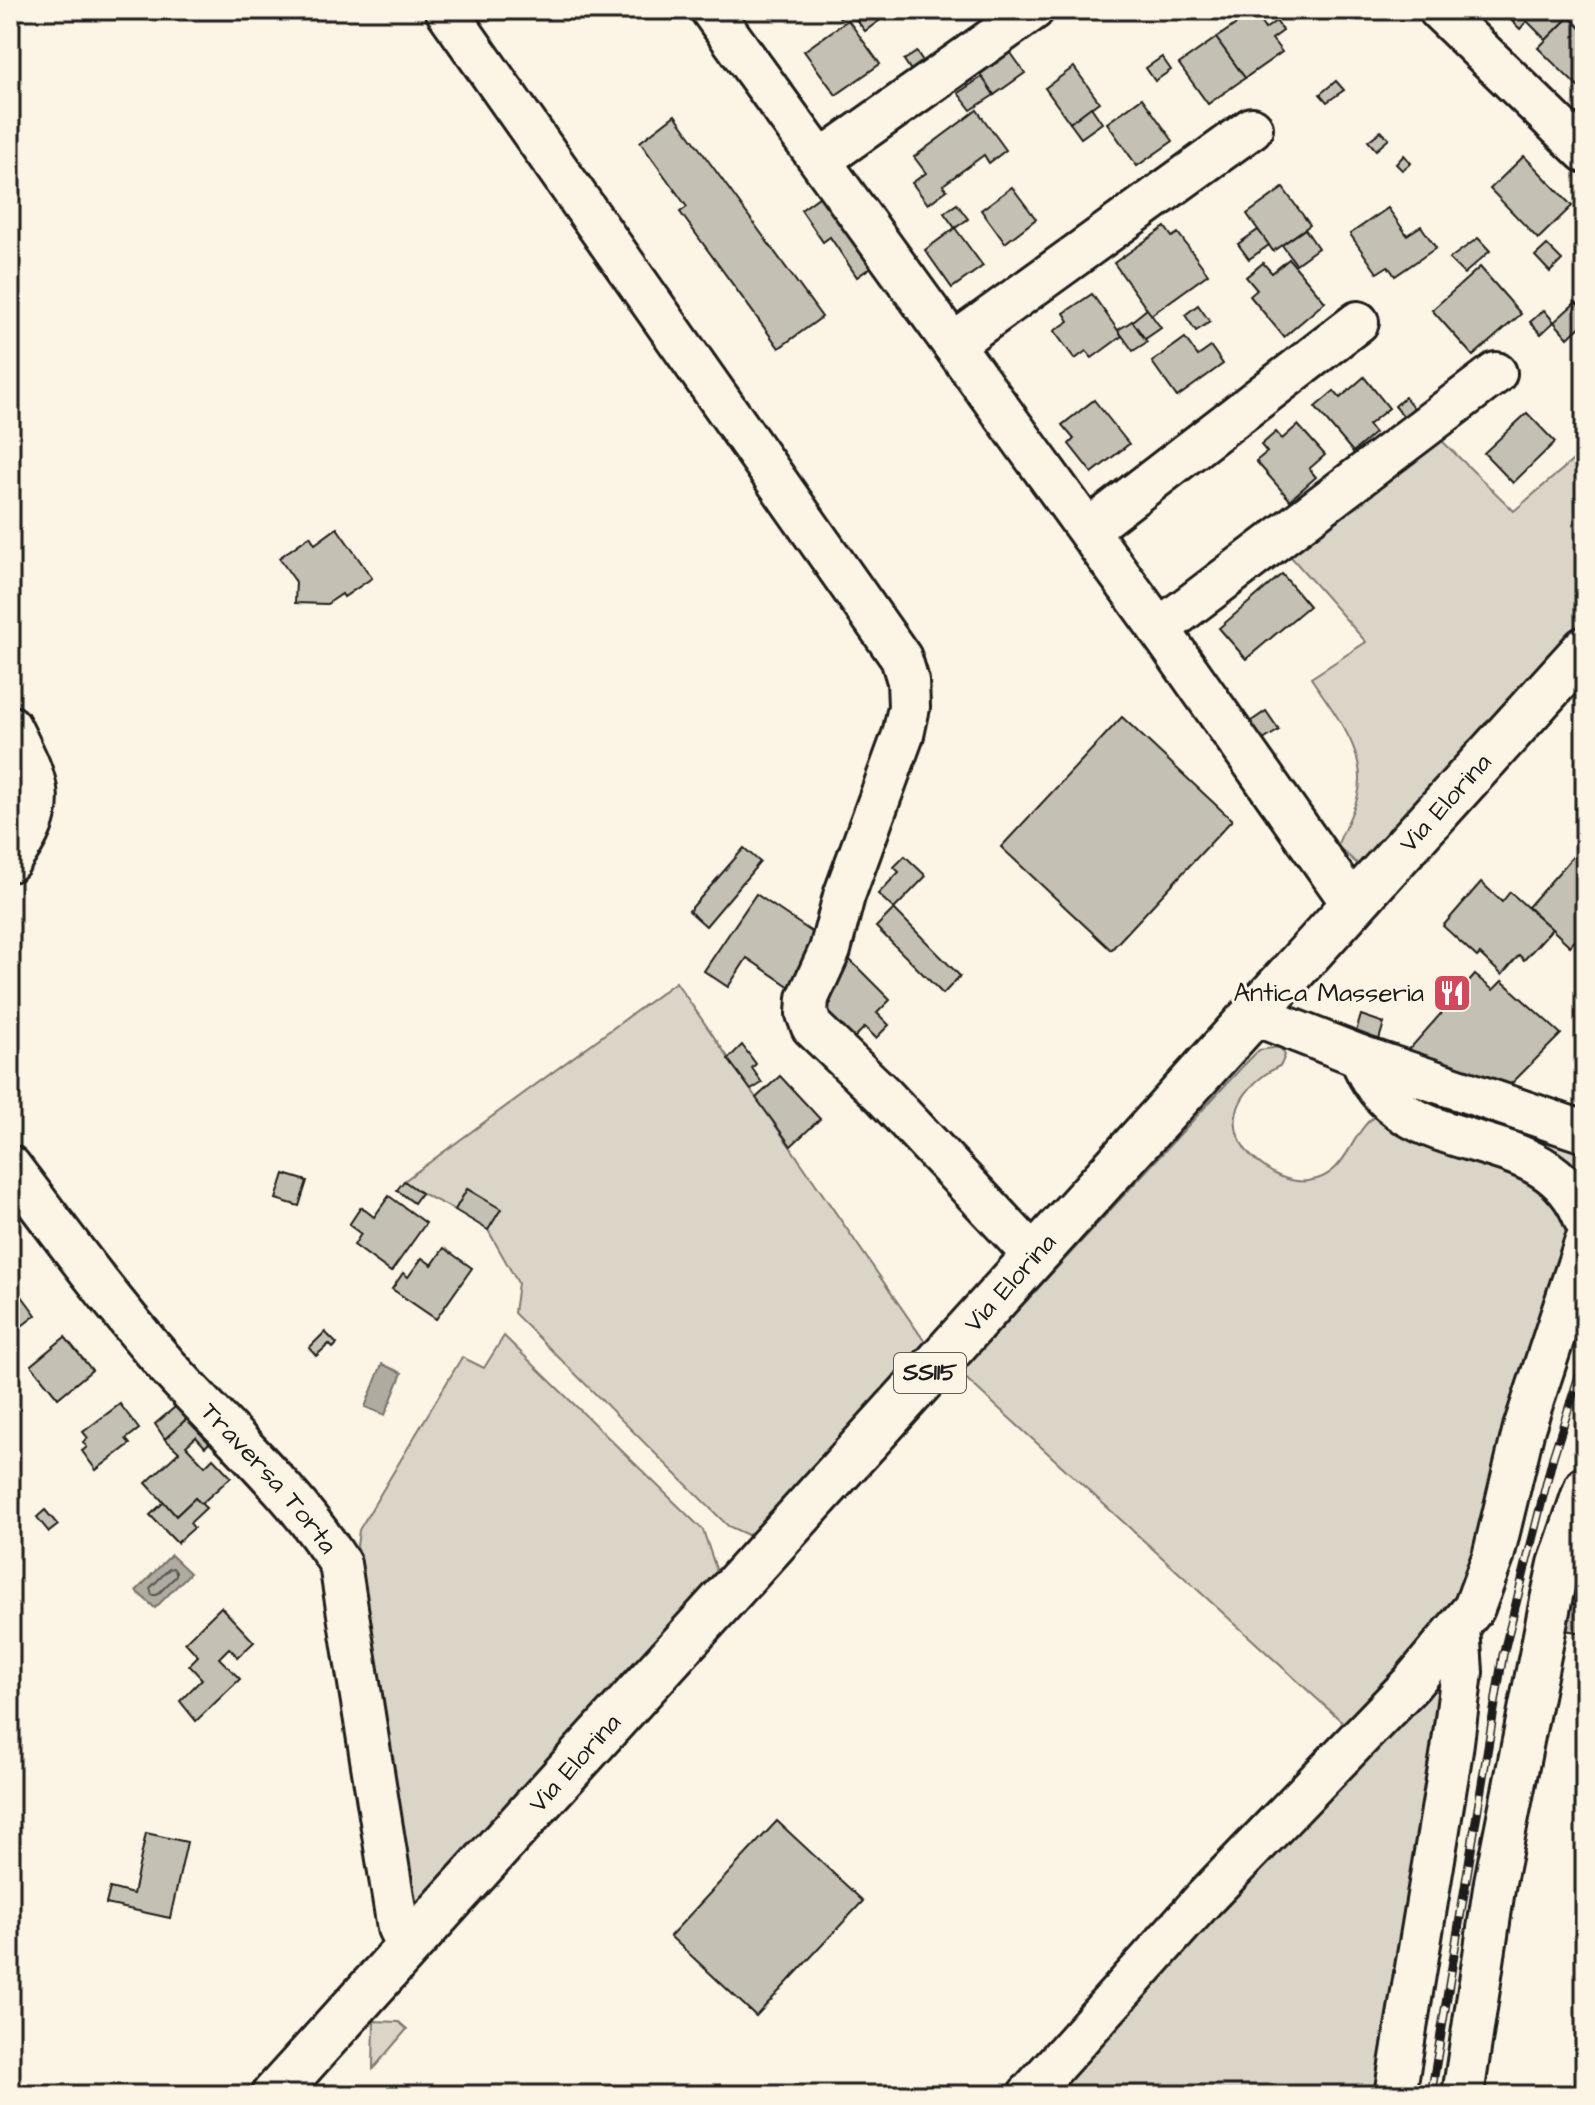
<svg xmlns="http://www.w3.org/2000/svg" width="1595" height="2105" font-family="'Architects Daughter',sans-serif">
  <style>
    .green { fill: #dbd5c8; stroke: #7c7872; stroke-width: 2 }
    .water { fill: #b0aba1; stroke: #75726c; stroke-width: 2 }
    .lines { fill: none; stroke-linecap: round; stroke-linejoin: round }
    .shore { stroke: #575551; stroke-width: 2 }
    .building { fill: #c4c0b3; stroke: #1c1c1c; stroke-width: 2 }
    .minor-casing { stroke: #1c1c1c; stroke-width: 46 }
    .major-casing { stroke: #1c1c1c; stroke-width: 50 }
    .minor { stroke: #fcf5e5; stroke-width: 40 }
    .major { stroke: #fcf5e5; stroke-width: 44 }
    .rail-casing { stroke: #1c1c1c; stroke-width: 9 }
    .rail { stroke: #fcf5e5; stroke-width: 6; stroke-dasharray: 18; stroke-linecap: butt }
    .labels { text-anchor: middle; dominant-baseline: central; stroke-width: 6; stroke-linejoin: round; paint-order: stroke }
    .shield { fill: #fcf5e5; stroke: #5f5d58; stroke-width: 2 }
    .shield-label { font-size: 24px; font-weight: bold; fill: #1c1c1c }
    .street-label { font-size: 26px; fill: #1c1c1c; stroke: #fcf5e5 }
    .poi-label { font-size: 26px; fill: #1c1c1c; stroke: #fcf5e5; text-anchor: end }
  </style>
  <rect width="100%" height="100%" fill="#fcf5e5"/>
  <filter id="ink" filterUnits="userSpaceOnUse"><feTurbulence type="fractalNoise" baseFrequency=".0125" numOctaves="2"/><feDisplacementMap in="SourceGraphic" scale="16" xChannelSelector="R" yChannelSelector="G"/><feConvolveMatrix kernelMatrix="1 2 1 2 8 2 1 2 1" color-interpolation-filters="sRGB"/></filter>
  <g filter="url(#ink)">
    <g class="green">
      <path d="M1437 436 1514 511 1585 450V620L1360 866 1337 846C1343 831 1352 815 1357 799 1371 755 1334 713 1311 678L1366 642 1284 549Z"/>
      <polygon points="676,982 925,1342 750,1536 728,1526 514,1313 518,1283 488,1230 500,1209 468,1189 455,1210 421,1193 404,1181"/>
      <path d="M1280 1047 1285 1055 1281 1065C1232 1090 1216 1135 1267 1169 1278 1177 1294 1183 1308 1181 1351 1176 1349 1127 1382 1112L1530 1169 1576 1230 1464 1602 1348 1727 960 1373 1242 1067 1259 1050Z"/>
      <polygon points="1382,1078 1585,1150 1585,1195 1435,1118"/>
      <polygon points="504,1336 703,1530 718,1575 416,1908 407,1908 355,1563 359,1530 462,1357 484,1368"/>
      <polygon points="1448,1670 1389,2095 1042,2095"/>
      <polygon points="374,2021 399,2022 407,2029 373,2069"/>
    </g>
    <g class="water">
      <polygon points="382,1364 402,1373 385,1415 365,1407"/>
      <polygon points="171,1555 190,1573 155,1608 136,1591"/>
    </g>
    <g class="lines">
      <polygon class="shore" points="173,1568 176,1572 176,1576 157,1595 152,1595 150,1588 169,1569"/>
    </g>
    <g class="building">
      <polygon points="834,10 894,10 865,31 850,11 840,18"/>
      <polygon points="1506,10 1524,10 1513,22 1503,13"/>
      <polygon points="1524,10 1562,10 1569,17 1546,40 1527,21 1520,29 1513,22"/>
      <polygon points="1254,12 1265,29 1276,21 1283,31 1272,39 1282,52 1245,78 1216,38"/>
      <polygon points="1569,17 1585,32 1583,92 1538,48"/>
      <polygon points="848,20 880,64 836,95 804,51"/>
      <polygon points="1216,38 1245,78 1208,104 1179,64"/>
      <polygon points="1004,43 1025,73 994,95 973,64"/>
      <polygon points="917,52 930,72 918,81 904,60"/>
      <polygon points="1162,57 1171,70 1155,81 1146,68"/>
      <polygon points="1074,67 1099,102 1070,123 1045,88"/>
      <polygon points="982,77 994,95 971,110 958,93"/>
      <polygon points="1336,81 1344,90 1327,102 1320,94"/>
      <polygon points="1142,98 1173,141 1137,166 1107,123"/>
      <polygon points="1091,107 1102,123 1081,138 1070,123"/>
      <polygon points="977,110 1006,150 989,163 984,155 943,185 947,190 928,204 912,183 926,173 914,157"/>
      <polygon points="675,115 822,317 779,348 680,212 687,207 640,142"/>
      <polygon points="1381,131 1389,139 1376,150 1368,141"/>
      <polygon points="1404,155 1411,163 1402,170 1396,164"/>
      <polygon points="1524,156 1572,206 1538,239 1490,189"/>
      <polygon points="1012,187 1036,219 1005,243 981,210"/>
      <polygon points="1283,188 1310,225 1273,251 1247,214"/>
      <polygon points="826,192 878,262 857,277 830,237 823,242 801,210"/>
      <polygon points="957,204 968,219 955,228 944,213"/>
      <polygon points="1388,208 1407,235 1421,226 1436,248 1395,276 1388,266 1377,273 1350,234"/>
      <polygon points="1165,227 1172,237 1178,233 1208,274 1151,315 1114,263"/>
      <polygon points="955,228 983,266 952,288 925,250"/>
      <polygon points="1305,229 1318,248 1296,264 1282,245"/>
      <polygon points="1258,230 1269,245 1249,259 1238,244"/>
      <polygon points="1478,238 1490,251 1464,274 1449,259"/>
      <polygon points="1547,245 1562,260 1550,272 1535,256"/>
      <polygon points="1289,259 1325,302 1284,337 1250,296 1257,290 1246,277 1263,263 1272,273"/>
      <polygon points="1480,267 1521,314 1473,356 1432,310"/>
      <polygon points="1092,294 1122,336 1092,358 1086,351 1075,359 1054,331 1069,321 1064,313"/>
      <polygon points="1576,302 1585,313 1585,322 1568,338 1554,322"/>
      <polygon points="1198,305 1210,322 1196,331 1185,315"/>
      <polygon points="1147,309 1161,328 1145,339 1132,321"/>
      <polygon points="1544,310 1554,322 1541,334 1530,322"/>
      <polygon points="1132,321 1147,342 1133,351 1118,330"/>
      <polygon points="1185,338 1198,356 1211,347 1223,364 1177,397 1152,362"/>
      <polygon points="1364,377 1389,408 1368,425 1375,433 1353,452 1315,407 1334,391 1340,398"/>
      <polygon points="1405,397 1420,416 1410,424 1395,406"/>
      <polygon points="1094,400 1129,444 1092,473 1069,444 1074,439 1062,425"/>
      <polygon points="1527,413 1555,442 1513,483 1484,453"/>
      <polygon points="1298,425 1325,455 1309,469 1316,477 1290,500 1256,461 1267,452 1261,445 1276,432 1282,439"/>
      <polygon points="337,528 372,578 344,597 342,594 327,604 295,603 296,582 279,558 310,536 315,544"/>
      <polygon points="1282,574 1309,606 1246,659 1219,628"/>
      <polygon points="1266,711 1279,730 1260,742 1247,724"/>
      <polygon points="1122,717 1232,820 1111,950 1001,847"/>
      <polygon points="744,848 760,862 706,926 689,911"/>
      <polygon points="1577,852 1585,859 1585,930 1570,946 1528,907"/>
      <polygon points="905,856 926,876 894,909 878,894 899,872 894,867"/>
      <polygon points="1481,882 1502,902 1510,892 1552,929 1524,960 1519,955 1502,975 1480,954 1477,957 1443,926"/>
      <polygon points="756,894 825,941 793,989 747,958 728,987 704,971"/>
      <polygon points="894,909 960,976 943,994 876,927"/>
      <polygon points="848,958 890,1000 877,1013 889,1025 876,1038 865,1027 852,1040 823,1011 831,1003 822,993"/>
      <polygon points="1475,975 1493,990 1502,981 1561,1034 1507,1088 1406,1053"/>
      <polygon points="1361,1015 1384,1023 1378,1043 1355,1035"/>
      <polygon points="742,1045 756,1064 752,1068 762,1083 751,1090 728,1059"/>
      <polygon points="780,1076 820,1119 791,1146 756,1098"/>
      <polygon points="284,1174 307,1181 299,1206 276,1199"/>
      <polygon points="404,1181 421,1193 414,1203 397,1190"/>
      <polygon points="467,1189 501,1209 488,1230 455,1210"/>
      <polygon points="389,1196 426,1223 391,1272 354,1245 361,1234 349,1225 361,1207 374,1217"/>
      <polygon points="444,1248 472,1268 436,1319 392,1289 403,1273 408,1277 422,1258 432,1265"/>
      <polygon points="13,1284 36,1315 10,1335 10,1286"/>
      <polygon points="325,1332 337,1344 333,1348 329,1344 316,1356 309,1348"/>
      <polygon points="65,1337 92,1370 58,1398 31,1365"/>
      <polygon points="174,1397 195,1411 165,1439 155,1424 175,1407"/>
      <polygon points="120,1404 139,1429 126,1439 130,1444 96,1470 82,1451 87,1447 83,1442 88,1438 83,1432"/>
      <polygon points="195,1411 217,1436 205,1447 196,1437 186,1446 205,1466 213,1458 231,1477 201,1504 195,1498 176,1516 146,1483 179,1452 165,1439"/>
      <polygon points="195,1498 206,1508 190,1523 194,1528 177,1543 150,1515 164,1502 176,1516"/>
      <polygon points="45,1510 58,1525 49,1532 37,1517"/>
      <polygon points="1566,1603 1585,1606 1585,1633 1563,1630"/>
      <polygon points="221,1607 254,1642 238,1657 229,1648 219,1658 240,1679 196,1721 180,1701 202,1679 189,1665 198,1656 185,1642"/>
      <polygon points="777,1821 863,1901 756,2016 670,1936"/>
      <polygon points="146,1833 187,1842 170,1918 106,1904 110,1888 133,1894"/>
    </g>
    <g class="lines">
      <g class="minor-casing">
        <g id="minor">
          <polyline points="446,10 901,658 908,681 909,707 903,735 844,896 830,950 808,998 807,1014 812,1027 883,1095 1035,1257"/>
          <polyline points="711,10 1159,629 1353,905"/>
          <polyline points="1439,10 1585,152"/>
          <polyline points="821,160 1033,10"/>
          <polyline points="953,344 1252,128"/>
          <polyline points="1088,530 1358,322"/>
          <polyline points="1159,629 1496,373"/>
          <path d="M10 726C39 784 52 805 10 861"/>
          <polyline points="1255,1015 1360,1056 1585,1132"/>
          <path d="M1360 1056C1399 1169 1548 1114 1585 1221"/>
          <path id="s1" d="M10 1166C61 1234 112 1303 168 1367 226 1432 293 1490 340 1564L398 1928 408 1948"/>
          <polyline points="1028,2095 1204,1899 1411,1684 1474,1608 1493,1557 1524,1428 1585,1243"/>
          <polyline points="1395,2095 1452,1750 1462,1672 1459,1627"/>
          <polyline points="1463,2095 1495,1882 1551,1600 1559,1564 1585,1487"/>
        </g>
      </g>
      <g class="major-casing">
        <g id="major">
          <path id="s2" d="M274 2095 1585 649"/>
        </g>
      </g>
      <use href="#minor" class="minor"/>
      <use href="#major" class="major"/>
      <g class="rail-casing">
        <polyline id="rail" points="1431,2095 1503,1655 1553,1457 1585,1357"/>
      </g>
      <use href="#rail" class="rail"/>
    </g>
  </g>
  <defs>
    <g id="restaurant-square" transform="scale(2)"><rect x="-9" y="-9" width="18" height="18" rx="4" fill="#d1495b" stroke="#fcf5e5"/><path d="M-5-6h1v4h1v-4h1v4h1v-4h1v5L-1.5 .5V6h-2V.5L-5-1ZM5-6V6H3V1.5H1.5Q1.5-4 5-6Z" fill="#fff"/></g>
  </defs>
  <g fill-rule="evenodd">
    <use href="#restaurant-square" x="1452" y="993"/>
  </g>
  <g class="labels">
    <rect class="shield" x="894" y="1353" width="72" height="40" rx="6"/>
    <g class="shield-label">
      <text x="930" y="1373">SS115</text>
    </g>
    <g class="street-label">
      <text stroke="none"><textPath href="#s2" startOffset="1744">Via Elorina</textPath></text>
      <text stroke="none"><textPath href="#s2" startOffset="1096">Via Elorina</textPath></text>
      <text stroke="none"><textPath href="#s1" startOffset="406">Traversa Torta</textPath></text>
      <text stroke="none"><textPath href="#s2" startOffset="448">Via Elorina</textPath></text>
    </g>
    <g class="poi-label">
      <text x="1424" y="993">Antica Masseria</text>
    </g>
  </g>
  <rect width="1595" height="2105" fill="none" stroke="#fcf5e5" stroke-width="40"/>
  <rect x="20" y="20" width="1555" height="2065" fill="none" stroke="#1c1c1c" stroke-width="3" filter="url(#ink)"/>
</svg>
